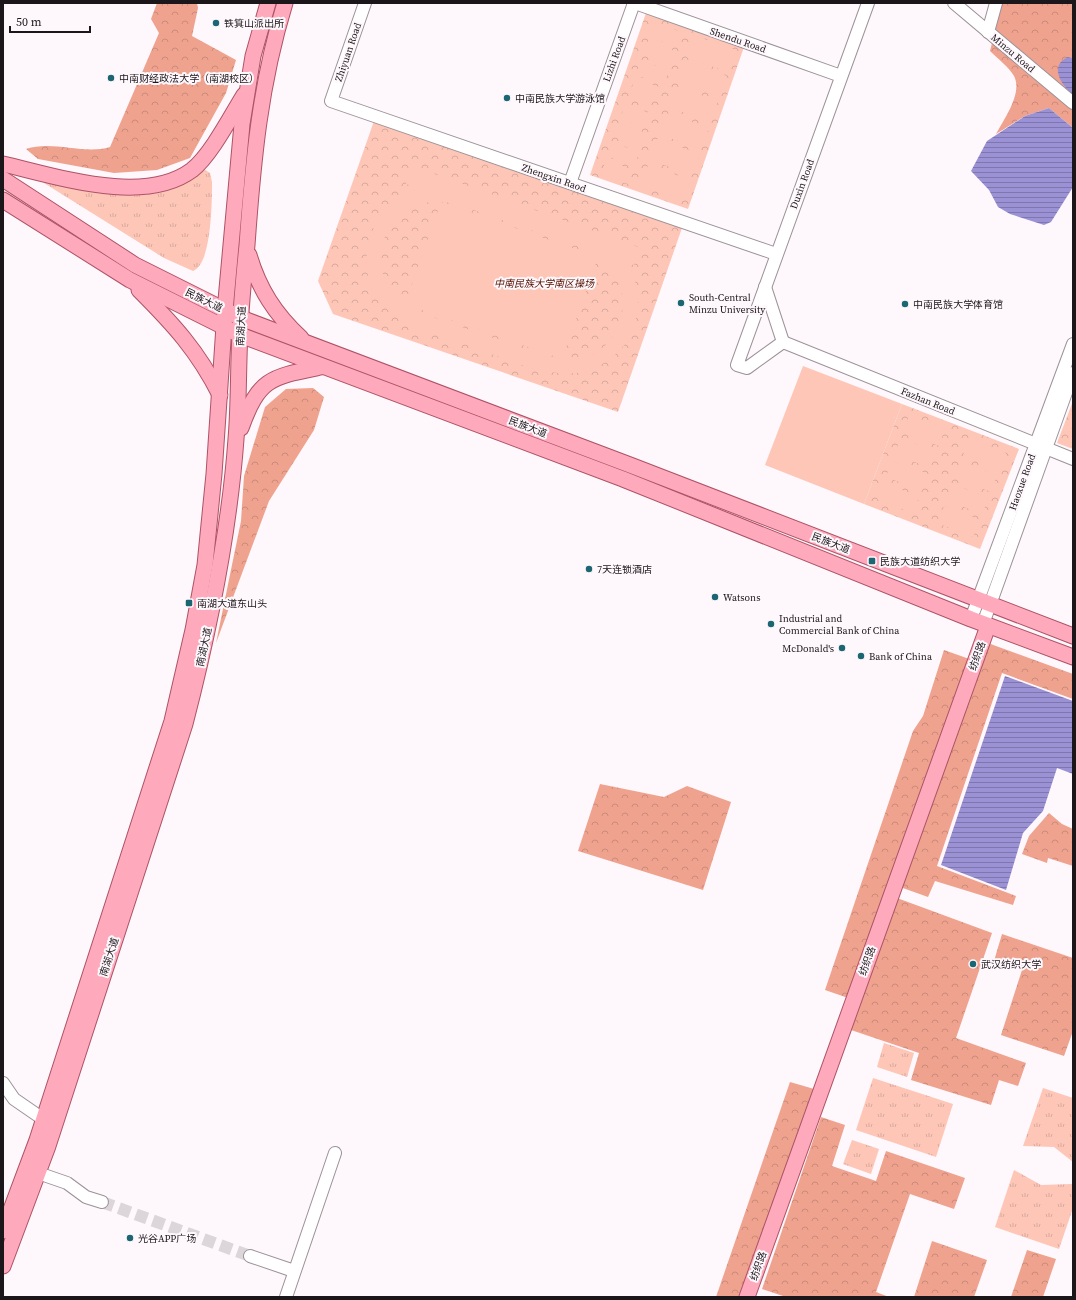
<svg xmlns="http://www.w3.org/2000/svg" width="1076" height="1300" font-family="'Source Serif 4','Noto Sans SC',serif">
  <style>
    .grass { fill: url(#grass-tufts) }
    .forest { fill: url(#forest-crowns) }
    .park { fill: url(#park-crowns) }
    .pitch { fill: #fec6b7; fill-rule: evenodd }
    .water { fill: url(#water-rules) }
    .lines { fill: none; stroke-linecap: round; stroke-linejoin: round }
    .minor-tunnel { stroke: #dcd5d9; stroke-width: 12; stroke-dasharray: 12 6; stroke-linecap: butt }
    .minor-casing { stroke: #9c9298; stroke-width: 14 }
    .major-casing { stroke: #ae5266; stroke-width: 17 }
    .minor { stroke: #fff; stroke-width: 12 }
    .major { stroke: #feaabc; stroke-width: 15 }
    .poi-dot { fill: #1b6672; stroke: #fef7fb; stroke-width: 1.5 }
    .labels { text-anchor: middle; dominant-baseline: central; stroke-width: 4; stroke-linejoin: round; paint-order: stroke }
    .poi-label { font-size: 10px; fill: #1a1619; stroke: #fef7fb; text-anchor: start }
    .street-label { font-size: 10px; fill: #1a1619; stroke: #fef7fb }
    .park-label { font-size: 10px; font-style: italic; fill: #531000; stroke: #fef7fb }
  </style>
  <defs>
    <pattern id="grass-tufts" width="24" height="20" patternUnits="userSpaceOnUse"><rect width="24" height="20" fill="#fec6b7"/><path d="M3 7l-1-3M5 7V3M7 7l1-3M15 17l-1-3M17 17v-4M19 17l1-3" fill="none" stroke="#d9a99d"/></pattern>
    <pattern id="forest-crowns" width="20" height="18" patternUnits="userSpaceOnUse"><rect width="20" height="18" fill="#efa28e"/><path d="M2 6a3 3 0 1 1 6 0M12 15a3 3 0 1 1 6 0" fill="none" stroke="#cc8b7a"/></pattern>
    <pattern id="park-crowns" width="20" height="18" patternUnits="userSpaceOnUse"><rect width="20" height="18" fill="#fec6b7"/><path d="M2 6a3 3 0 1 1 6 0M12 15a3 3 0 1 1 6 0" fill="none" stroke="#d9a99d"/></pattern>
    <pattern id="water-rules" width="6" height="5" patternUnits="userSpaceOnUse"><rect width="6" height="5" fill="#9b92d5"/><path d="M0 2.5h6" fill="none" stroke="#7e76ac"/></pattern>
  </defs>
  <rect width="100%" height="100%" fill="#fef7fb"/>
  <g class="grass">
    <path d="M204 169 210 173 212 182C212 200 212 264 193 271L164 258 44 183 45 181C83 189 128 203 167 190 180 186 193 177 204 169Z"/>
    <polygon points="884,1043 914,1053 907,1077 877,1067"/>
    <polygon points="873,1078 953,1104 936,1157 856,1130"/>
    <polygon points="1043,1088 1073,1098 1073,1162 1054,1147 1023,1146"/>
    <polygon points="852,1140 879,1149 871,1174 843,1164"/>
    <polygon points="1014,1170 1041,1185 1072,1184 1073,1182 1073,1208 1059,1249 995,1227"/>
  </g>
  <g class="forest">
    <path d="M157 3H197L198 8 192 36 236 60 226 93 190 158 157 170 114 173 38 159 26 149C53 140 83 155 110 147L159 33 151 19Z"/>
    <path d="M1002 3H1073V58L1068 57 1067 90 1073 95V128L1049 108 1025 116 996 134C1004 119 1023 93 1014 76 1009 67 998 59 990 51Z"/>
    <polygon points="313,388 324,397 314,430 269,501 216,643 241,521 244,476 265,407 286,389"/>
    <polygon points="985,642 1073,674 1073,699 1002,673 937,866 1016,896 1013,905 935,881 928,897 900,887"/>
    <polygon points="944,650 975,661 854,1000 825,990 913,731 923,716"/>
    <polygon points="600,784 664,797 687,786 731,802 703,890 578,851"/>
    <polygon points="1049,813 1062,824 1073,829 1073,866 1048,858 1047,863 1022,854 1029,836"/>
    <polygon points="897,898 992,933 956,1038 1026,1063 1018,1086 999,1080 991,1105 911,1080 919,1053 851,1030"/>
    <polygon points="1002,934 1073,958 1073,1031 1064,1056 1001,1035 1022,970 994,961"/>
    <polygon points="790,1082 821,1091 747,1297 716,1297"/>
    <polygon points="821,1117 845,1125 832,1166 876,1181 886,1151 965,1178 954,1209 910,1194 876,1292 889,1297 786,1297 762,1289"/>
    <polygon points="932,1241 987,1260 974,1297 914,1297"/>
    <polygon points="1027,1250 1056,1259 1043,1297 1011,1297"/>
  </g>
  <g class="park">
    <polygon points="646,13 744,47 688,209 590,175"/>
    <polygon points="374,121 682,228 618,412 333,314 318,281"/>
    <polygon points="1073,401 1073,449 1057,443"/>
    <polygon points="902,404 1019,449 980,549 864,504"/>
  </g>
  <g class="pitch">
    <polygon points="654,23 682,32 677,47 649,37"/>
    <polygon points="693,35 736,50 728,72 686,57"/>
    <polygon points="648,41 675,51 670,65 643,55"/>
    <polygon points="641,61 669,70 664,84 636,75"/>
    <polygon points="684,61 727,76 720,97 677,82"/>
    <polygon points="635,78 662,88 658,102 630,93"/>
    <polygon points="675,86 718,101 711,122 668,107"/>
    <polygon points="625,105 653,114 648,128 620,119"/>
    <polygon points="666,113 709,128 701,149 659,134"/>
    <polygon points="618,123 646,133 641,147 614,137"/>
    <polygon points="657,139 700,154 692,175 650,160"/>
    <polygon points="612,142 639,152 635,166 607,156"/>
    <polygon points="606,160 633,170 628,184 601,174"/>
    <polygon points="648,165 691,180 683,201 641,186"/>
    <path d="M412 166 641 248 634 265 626 262C641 284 641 311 631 334 626 345 617 354 607 361 567 391 509 359 467 345 443 336 411 331 392 314 347 277 365 206 418 189L406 184ZM437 201 457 204 585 249C651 276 623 368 562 359L598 257 441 202 405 304 562 359 547 357 419 312C359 286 373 207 437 201Z"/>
    <polygon points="803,366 902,404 864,504 765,465"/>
    <polygon points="909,415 945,429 939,446 903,432"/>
    <polygon points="901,438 937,452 930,468 894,454"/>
    <polygon points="970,439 1006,453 1000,470 963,455"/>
    <polygon points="892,460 928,474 922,491 886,477"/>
    <polygon points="961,461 997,475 991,492 955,478"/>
    <polygon points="883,482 919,497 913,513 877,499"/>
    <polygon points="953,484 989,498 982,514 946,500"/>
    <polygon points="944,506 980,520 973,537 937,523"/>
  </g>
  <g class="water">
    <path d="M1068 57 1073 58V95C1062 86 1048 66 1068 57Z"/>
    <polygon points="1049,108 1073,128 1073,187 1051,222 1044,225 1010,214 998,207 989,190 971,171 987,141 1025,116"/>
    <polygon points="1005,676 1073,701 1073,774 1057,768 1043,811 1023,833 1006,890 941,865"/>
  </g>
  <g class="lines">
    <polyline class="minor-tunnel" points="102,1202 250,1256"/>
    <g class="minor-casing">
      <g id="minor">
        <polyline points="365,3 331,101 776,254"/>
        <polyline points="635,3 841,76"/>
        <polyline points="954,3 1073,103"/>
        <polyline points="988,32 996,3"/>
        <polyline points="570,183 634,3"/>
        <polyline points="765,287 783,342"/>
        <polyline points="783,342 747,368 737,365 868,3"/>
        <polyline points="783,342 1073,459"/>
        <polyline points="971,619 1073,344"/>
        <polyline points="983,624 1073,373"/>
        <polyline points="3,1083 14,1099 43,1119 52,1122"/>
        <polyline points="38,1173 67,1183 86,1197 102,1202"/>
        <polyline points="250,1256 294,1271"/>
        <polyline points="286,1297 335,1153"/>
      </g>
    </g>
    <g class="major-casing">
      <g id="major">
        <path d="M3 164C56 176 144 206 192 170 211 155 231 116 244 95"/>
        <polyline points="3,179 135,265 241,318 630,465 1073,636"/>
        <polyline points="3,200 130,280 240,335 623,479 971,619 1073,657"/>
        <path d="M249 255C259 289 275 314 301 338"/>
        <path d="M139 290C173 324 198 351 220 395"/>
        <path d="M241 428C259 378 271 377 321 367"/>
        <polyline points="3,1231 37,1140 172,721 193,630 205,565 214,474 225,311 242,124 253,56 268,3"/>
        <path d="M3 1266 48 1146 185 724C209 631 229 536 236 439 239 404 238 368 240 333 241 304 244 274 247 245 253 161 260 84 285 3"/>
        <polyline points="747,1297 988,626"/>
      </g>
    </g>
    <use href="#minor" class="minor"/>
    <use href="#major" class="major"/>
  </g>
  <g class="poi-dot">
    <circle cx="216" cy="23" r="4"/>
    <circle cx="111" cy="78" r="4"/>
    <circle cx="507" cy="98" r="4"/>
    <circle cx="681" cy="303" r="4"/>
    <circle cx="905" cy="304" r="4"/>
    <rect x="868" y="557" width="8" height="8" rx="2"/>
    <circle cx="589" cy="569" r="4"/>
    <circle cx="715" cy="597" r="4"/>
    <rect x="185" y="599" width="8" height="8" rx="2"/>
    <circle cx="771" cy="624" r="4"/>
    <circle cx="842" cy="648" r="4"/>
    <circle cx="861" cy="656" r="4"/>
    <circle cx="973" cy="964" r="4"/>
    <circle cx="130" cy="1238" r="4"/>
  </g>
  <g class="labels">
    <g class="poi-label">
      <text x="224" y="23">铁箕山派出所</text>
      <text x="119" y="78">中南财经政法大学（南湖校区）</text>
      <text x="515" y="98">中南民族大学游泳馆</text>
      <text x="689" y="297">South-Central<tspan x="689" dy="12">Minzu University</tspan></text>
      <text x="913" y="304">中南民族大学体育馆</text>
      <text x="880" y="561">民族大道纺织大学</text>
      <text x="597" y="569">7天连锁酒店</text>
      <text x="723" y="597">Watsons</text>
      <text x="197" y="603">南湖大道东山头</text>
      <text x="779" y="618">Industrial and<tspan x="779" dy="12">Commercial Bank of China</tspan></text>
      <text x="834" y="648" text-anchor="end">McDonald's</text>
      <text x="869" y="656">Bank of China</text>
      <text x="981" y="964">武汉纺织大学</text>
      <text x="138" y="1238">光谷APP广场</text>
    </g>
    <g class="street-label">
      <text transform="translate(738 40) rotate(19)">Shendu Road</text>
      <text transform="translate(348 52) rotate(-71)">Zhiyuan Road</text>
      <text transform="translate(1013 53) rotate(40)">Minzu Road</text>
      <text transform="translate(614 59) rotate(-70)">Lizhi Road</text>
      <text transform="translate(554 178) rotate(19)">Zhengxin Raod</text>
      <text transform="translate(802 184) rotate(-70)">Duxin Road</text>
      <text transform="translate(204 300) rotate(26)">民族大道</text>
      <text transform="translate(241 326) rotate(-87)">南湖大道</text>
      <text transform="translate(928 401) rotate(22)">Fazhan Road</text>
      <text transform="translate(528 427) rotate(21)">民族大道</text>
      <text transform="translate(1022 482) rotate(-70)">Haoxue Road</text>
      <text transform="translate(831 543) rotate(21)">民族大道</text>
      <text transform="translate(204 647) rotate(-78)">南湖大道</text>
      <text transform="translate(977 656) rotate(-70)">纺织路</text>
      <text transform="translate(109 957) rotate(-72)">南湖大道</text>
      <text transform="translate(867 961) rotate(-70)">纺织路</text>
      <text transform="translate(758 1266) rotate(-70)">纺织路</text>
    </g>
    <g class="park-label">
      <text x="544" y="283">中南民族大学南区操场</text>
    </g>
  </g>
  <rect width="1076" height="1300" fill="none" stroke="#1a1619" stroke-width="8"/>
  <path d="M10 26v6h80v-6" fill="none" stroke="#1a1619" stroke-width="2"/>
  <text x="16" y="26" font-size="12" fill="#1a1619" stroke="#fef7fb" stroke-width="3" paint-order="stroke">50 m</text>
</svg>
